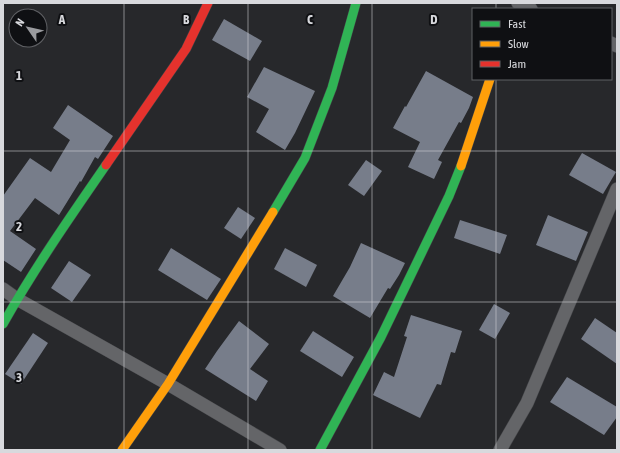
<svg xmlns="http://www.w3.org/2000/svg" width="620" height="453" font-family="'Asap Condensed',sans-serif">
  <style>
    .building { fill: #777d8a }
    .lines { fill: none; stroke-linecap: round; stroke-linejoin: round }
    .street-casing { stroke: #444548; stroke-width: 14 }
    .fast-casing { stroke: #444548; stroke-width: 10 }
    .slow-casing { stroke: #444548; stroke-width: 10 }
    .jam-casing { stroke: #444548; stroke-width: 10 }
    .street { stroke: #646568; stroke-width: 13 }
    .fast { stroke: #30b455; stroke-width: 9 }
    .slow { stroke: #ff9f0a; stroke-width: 9 }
    .jam { stroke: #e5322d; stroke-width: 9 }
    .grid { fill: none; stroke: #d8d9dd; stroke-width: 1; stroke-opacity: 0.55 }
    .grid-label { font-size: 13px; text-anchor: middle; font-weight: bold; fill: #d8d9dd; stroke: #0f1013; stroke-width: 4; stroke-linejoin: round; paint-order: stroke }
  </style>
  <rect width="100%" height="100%" fill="#27282b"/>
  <g class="building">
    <polygon points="224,19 262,41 250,61 212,40"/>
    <polygon points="264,67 315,91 295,133 285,150 256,132 269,109 247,97"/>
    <polygon points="426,71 473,97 469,108 461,123 459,122 438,160 442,162 434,179 408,167 420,142 393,128 405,106 406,107"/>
    <polygon points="68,105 113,136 98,159 95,157 81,182 80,181 59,215 35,198 10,231 36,249 21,272 3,260 3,196 30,158 51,172 70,140 53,128"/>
    <polygon points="582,153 616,172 603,194 569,175"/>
    <polygon points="366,160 382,171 364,196 348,185"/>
    <polygon points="238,207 255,218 241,239 224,228"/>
    <polygon points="548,215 588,232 576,261 536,245"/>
    <polygon points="460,220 507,235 500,254 454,238"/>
    <polygon points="361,243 405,263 399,275 390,289 388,288 370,318 333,296 350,267"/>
    <polygon points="171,248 221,279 207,300 158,270"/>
    <polygon points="285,248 317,265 306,287 274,269"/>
    <polygon points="69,261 91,275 72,302 51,288"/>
    <polygon points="494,304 510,313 495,339 479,330"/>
    <polygon points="411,315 462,331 455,353 451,352 441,385 437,384 420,418 373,395 384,372 394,377 407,337 404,336"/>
    <polygon points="595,318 617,333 617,364 581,339"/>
    <polygon points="239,321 269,344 250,369 268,381 256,401 205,369 217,351"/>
    <polygon points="313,331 354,357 342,377 300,351"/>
    <polygon points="33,333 48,343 21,384 5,374"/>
    <polygon points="567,377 617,407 617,417 604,435 550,402"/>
  </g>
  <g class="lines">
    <g class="street-casing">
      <g id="street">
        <polyline points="518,3 531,9"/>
        <polyline points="611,43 617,46"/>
        <polyline points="3,289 17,299 168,384 280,450"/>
        <polyline points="500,450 527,403 617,189"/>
      </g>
    </g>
    <g class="fast-casing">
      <g id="fast">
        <polyline points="273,212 305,158 332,88 356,3"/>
        <path d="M3 324C34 269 70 217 106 165"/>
        <polyline points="320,450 381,337 449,196 461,166"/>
      </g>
    </g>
    <g class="slow-casing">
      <g id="slow">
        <polyline points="461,166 490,79"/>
        <polyline points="122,450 168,384 273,212"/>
      </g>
    </g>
    <g class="jam-casing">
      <polyline id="jam" points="106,165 186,49 208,3"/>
    </g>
    <use href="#street" class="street"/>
    <use href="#fast" class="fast"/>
    <use href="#slow" class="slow"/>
    <use href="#jam" class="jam"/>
  </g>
  <path class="grid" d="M124 3V450M248 3V450M372 3V450M496 3V9M496 79V450M3 151H617M3 302H617"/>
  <g class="grid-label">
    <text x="62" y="24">A</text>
    <text x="186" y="24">B</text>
    <text x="310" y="24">C</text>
    <text x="434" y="24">D</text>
    <text x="19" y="80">1</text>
    <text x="19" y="231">2</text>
    <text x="19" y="382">3</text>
  </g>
  <rect width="620" height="453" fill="none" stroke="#d8d9dd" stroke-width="8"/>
  <rect x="472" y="8" width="140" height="72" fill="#0f1013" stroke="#5f6064"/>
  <rect x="480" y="21" width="20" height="6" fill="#30b455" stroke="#5f6064"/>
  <text x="508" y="28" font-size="12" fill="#d8d9dd">Fast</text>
  <rect x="480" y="41" width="20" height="6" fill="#ff9f0a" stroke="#5f6064"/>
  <text x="508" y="48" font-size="12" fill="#d8d9dd">Slow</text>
  <rect x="480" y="61" width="20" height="6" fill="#e5322d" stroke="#5f6064"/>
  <text x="508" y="68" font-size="12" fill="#d8d9dd">Jam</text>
  <g transform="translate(28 28) rotate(304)"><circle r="19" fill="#0f1013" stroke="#5f6064"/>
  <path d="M0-3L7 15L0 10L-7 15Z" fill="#9a9b9f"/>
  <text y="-6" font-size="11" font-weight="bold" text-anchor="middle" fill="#d8d9dd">N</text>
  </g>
</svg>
